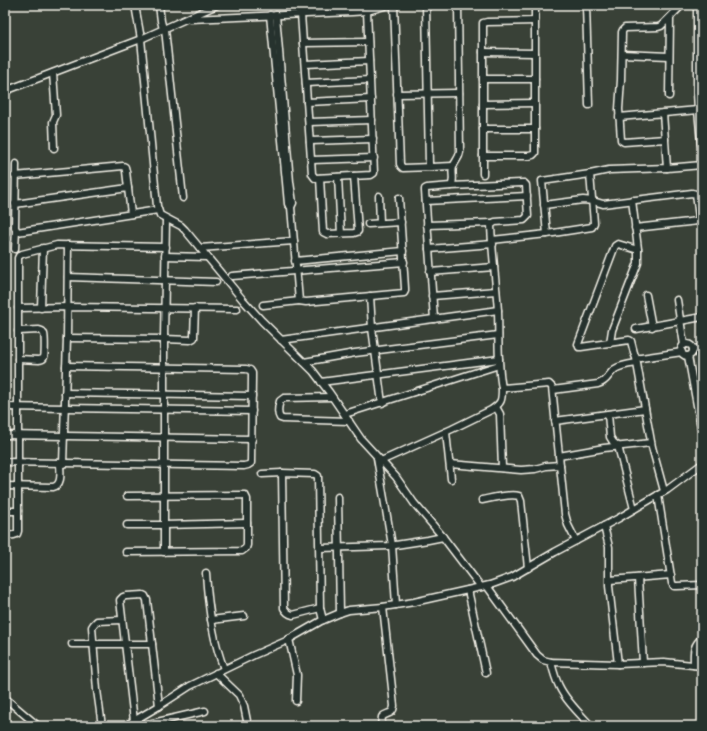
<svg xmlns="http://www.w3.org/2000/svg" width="707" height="731" font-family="Mynerve,sans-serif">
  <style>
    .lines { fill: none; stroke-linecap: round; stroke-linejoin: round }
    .minor-casing { stroke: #f4f1e8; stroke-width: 9 }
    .minor { stroke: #26332d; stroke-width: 6 }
  </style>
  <rect width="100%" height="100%" fill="#394137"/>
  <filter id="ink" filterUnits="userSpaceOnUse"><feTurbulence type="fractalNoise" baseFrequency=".025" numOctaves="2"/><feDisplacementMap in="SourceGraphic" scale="8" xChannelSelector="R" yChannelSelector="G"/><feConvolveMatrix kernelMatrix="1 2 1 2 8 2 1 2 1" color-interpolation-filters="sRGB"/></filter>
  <g filter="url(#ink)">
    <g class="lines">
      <g class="minor-casing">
        <g id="minor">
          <polyline points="135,5 141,39 157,206 160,215 181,226 185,230 243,300 262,321 313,371 329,392 361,439 396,477 414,503 443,537 481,587"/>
          <polyline points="159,5 161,21 163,29"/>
          <polyline points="394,5 400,164 401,166 403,168 431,167"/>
          <polyline points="426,5 429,165 431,167 453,166"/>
          <polyline points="586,5 589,105"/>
          <polyline points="697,5 697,92 698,110 702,153"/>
          <polyline points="301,14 312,174 315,178 371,175 374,173 367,11"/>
          <polyline points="270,15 286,182 288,204 291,207"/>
          <polyline points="276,15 290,182 293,203 291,207 299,301 306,302 404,293 405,291 405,288 399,198"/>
          <polyline points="190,19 352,12 367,11 388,5"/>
          <polyline points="165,29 183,198"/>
          <polyline points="303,43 368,42"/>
          <polyline points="483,52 535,53"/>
          <polyline points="622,54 669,56"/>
          <polyline points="305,64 369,61"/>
          <polyline points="53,73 56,115 53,122 54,148"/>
          <polyline points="483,79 535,79"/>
          <polyline points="306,83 370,80"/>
          <polyline points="5,91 141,39 217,5"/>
          <polyline points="397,94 459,93"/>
          <polyline points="669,96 670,18"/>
          <polyline points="307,102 371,99"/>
          <polyline points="483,104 535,103"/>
          <polyline points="663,113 667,168"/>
          <polyline points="619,117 698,110"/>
          <polyline points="309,122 372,120"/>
          <polyline points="483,129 535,129"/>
          <polyline points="665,139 624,142 621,140 619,109 621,80 622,32 623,30 625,28 658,27 661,26 682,5"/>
          <polyline points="310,141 373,139"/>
          <polyline points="483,156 529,156 533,155 535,153 535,5"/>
          <polyline points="311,160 374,158"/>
          <polyline points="16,164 15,227 16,230 17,232 158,210"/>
          <polyline points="483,174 483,23 487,22 535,21"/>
          <polyline points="15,176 123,166 125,167 126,171 131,214"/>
          <polyline points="338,177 341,234"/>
          <polyline points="320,178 323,232 327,234 354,233 357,232 358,231 354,176"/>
          <path d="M451 186 522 183H524L526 185 528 216 524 220 495 222 491 225C492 253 496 282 498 311 499 337 497 363 502 388L549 384 552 387 565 514 568 525 576 541"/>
          <polyline points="379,196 380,223"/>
          <polyline points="426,201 527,196"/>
          <polyline points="15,204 128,188"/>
          <polyline points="544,205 583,200 593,201 603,204 692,193 696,194 699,218 698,221 635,228"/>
          <polyline points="368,224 401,222"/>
          <polyline points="427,225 492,223"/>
          <polyline points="547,234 542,181 590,174 609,170 667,168 702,165"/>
          <polyline points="492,240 547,234 592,227 594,223 590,174"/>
          <polyline points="200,248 294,241"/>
          <polyline points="15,249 16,230"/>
          <polyline points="429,249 493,244"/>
          <polyline points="638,250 618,244 615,246 578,344 579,347 581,347 629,340 631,341 634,353 636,358 652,447 664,491"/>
          <polyline points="165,256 207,257"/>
          <polyline points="295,261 403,251"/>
          <polyline points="430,272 494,267"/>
          <polyline points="232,276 404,262"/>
          <polyline points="68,277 216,282"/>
          <polyline points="646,295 652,327"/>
          <polyline points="370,296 372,328 382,403"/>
          <polyline points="432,296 496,291"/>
          <polyline points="677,300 684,345"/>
          <polyline points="263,305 299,301"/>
          <polyline points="18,308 67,307 237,309"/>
          <polyline points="41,308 43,248"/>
          <path d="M434 319 425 191V189L427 188 451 186C455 180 451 173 453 167 455 161 459 159 460 152L458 5"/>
          <polyline points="636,329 702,317"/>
          <path d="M18 331 39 330 42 331C42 332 43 333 44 334 45 337 45 354 44 357 43 360 42 359 39 360L18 359"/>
          <polyline points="67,338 164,339 190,340 194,338 194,336 195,308"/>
          <polyline points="281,340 498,310"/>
          <polyline points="610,343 612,330 638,263 638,249 632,200"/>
          <circle cx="687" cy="350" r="6"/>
          <polyline points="693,349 702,348"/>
          <polyline points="688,356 702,433"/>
          <polyline points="641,358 682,352"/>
          <polyline points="304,362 355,353 498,335"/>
          <polyline points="321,382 499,359"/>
          <path d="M553 390 598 384C608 381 608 374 615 369 621 365 630 364 637 363"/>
          <polyline points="65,393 252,396"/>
          <path d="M332 397 284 398 280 401C278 407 277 413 280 418L283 419 349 421"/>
          <polyline points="5,407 252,411"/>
          <polyline points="496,407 500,414 502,468"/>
          <polyline points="345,414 499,365"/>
          <polyline points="608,414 610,437 613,442 618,446 634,509"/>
          <polyline points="555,421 645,409"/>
          <polyline points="446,432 451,479"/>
          <polyline points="5,435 252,439"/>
          <polyline points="559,456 604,448 651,443"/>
          <polyline points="377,458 392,545 396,605"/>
          <path d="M381 461 452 429 491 410C502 403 502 400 502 388"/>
          <polyline points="5,462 244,466 248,465 251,463 252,377 252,373 250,370 246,369 66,366"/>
          <polyline points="63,464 67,338 68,245"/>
          <polyline points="450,464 521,470 535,469 546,466 560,465"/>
          <path d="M282 473 284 608C286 612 288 614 293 615L320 608"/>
          <polyline points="262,474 282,473 315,474 318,476 320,608 323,620"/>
          <path d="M5 486 53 487C63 485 60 471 60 464"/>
          <polyline points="658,495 672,583 674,586 677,586 702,585"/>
          <polyline points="338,497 340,613"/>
          <path d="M482 500C492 498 510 493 519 496L521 501 528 568"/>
          <polyline points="5,511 18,511"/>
          <polyline points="127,525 164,525 247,523"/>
          <polyline points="604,526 609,547 609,586 613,621 618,664"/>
          <polyline points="5,536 14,535 17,534 18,531 18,258 19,256 22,254 57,245 166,247"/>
          <polyline points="320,548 389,546 428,540 443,537"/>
          <polyline points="126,552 242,551 246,548 247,545 247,499 245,495 127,496"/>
          <polyline points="164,552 164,339 166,219"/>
          <path d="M206 573C208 606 212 638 224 669"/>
          <polyline points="638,578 643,663"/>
          <polyline points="610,580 671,575"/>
          <polyline points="487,586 537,655 543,660 551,662 618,664 664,662 702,666"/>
          <polyline points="468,590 486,673"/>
          <polyline points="211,620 244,616"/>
          <polyline points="289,639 297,675 296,701"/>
          <polyline points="72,644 152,644"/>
          <path d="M551 662C553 670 555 678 559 686 566 701 580 714 591 726"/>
          <path d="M694 665C694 654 692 646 702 638"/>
          <polyline points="216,673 239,695 244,706 248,726"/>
          <polyline points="5,698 38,726"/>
          <polyline points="134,721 120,600 123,597 126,596 143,595 145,596 147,600 159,706"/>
          <polyline points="130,723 136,725 144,725 205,711"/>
          <polyline points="102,726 97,690 92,627 94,624 97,621 122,620"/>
          <polyline points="125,726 159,706 190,686 254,655 286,641 321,621 340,613 349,610 383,607 414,602 490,585 512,577 555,552 619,518 658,495 667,490 702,464"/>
          <path d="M381 726 382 717C387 712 393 715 394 706L383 607"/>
        </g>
      </g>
      <use href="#minor" class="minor"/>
    </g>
  </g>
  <rect width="707" height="731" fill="none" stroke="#26332d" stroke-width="20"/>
  <rect x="10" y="10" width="687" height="711" fill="none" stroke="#f4f1e8" stroke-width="1.5" filter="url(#ink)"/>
</svg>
